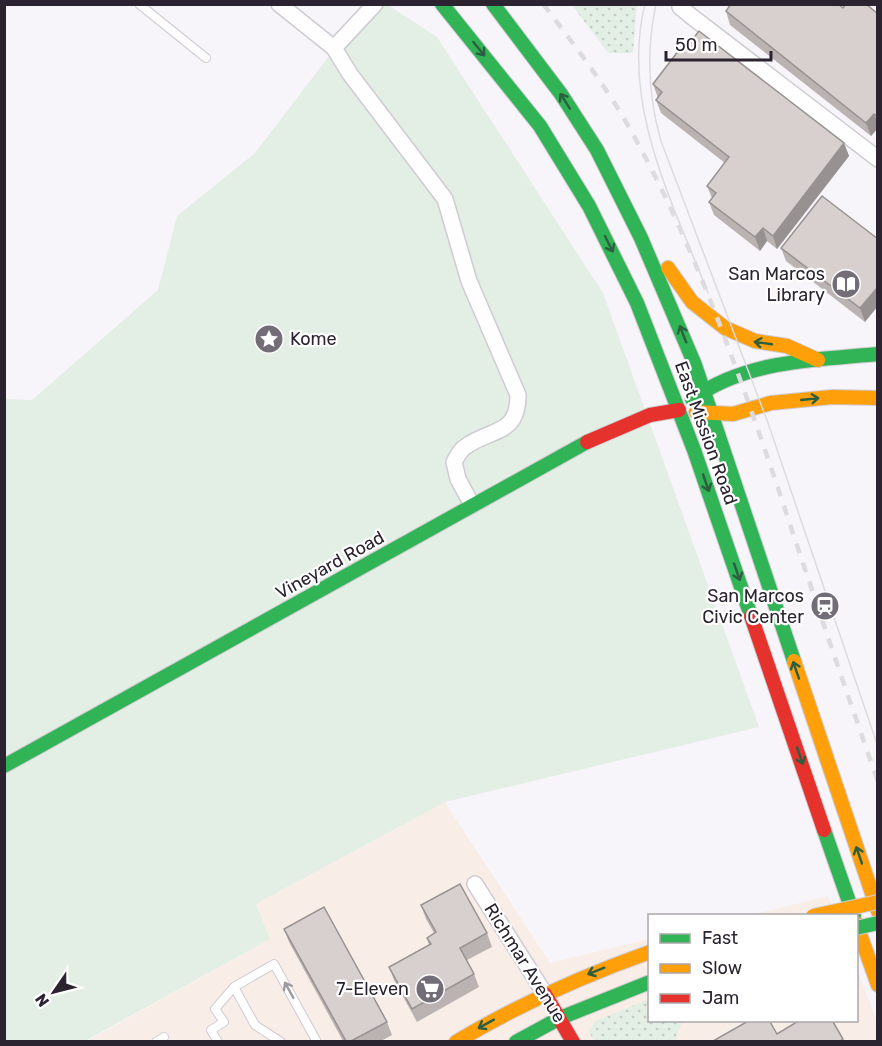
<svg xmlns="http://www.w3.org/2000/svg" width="882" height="1046" font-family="Rubik,sans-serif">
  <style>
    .commercial { fill: #f9eee7 }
    .grass { fill: #e3eee4 }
    .park { fill: url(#park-dots) }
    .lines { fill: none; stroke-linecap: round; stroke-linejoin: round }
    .lane-casing { stroke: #cfcbd3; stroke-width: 10 }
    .street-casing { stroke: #cfcbd3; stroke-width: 18 }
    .fast-casing { stroke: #cfcbd3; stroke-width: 16 }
    .slow-casing { stroke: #cfcbd3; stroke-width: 16 }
    .jam-casing { stroke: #cfcbd3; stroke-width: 16 }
    .lane { stroke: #fefefe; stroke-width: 8 }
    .street { stroke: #fefefe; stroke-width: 15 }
    .fast { stroke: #30b455; stroke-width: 14 }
    .slow { stroke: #ff9f0a; stroke-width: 14 }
    .jam { stroke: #e5322d; stroke-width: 14 }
    .tram { stroke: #dcdbdd; stroke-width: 1.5 }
    .rail { stroke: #dcdbdd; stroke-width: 4.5; stroke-dasharray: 10 10; stroke-linecap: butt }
    .fast-bridge-casing { stroke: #d2cfd4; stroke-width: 16; stroke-linecap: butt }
    .slow-bridge-casing { stroke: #d2cfd4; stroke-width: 16; stroke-linecap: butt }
    .fast-bridge { stroke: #30b455; stroke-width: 14 }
    .slow-bridge { stroke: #ff9f0a; stroke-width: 14 }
    .wall { fill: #bab3b2 }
    .shaded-wall { fill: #979291 }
    .building { fill: #d8d0cf; stroke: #979291; stroke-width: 1.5 }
    .oneway { stroke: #2d5e3f }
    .oneway2 { stroke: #9f9ca1 }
    .labels { text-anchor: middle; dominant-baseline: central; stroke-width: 4.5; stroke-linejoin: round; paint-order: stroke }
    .poi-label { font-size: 18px; fill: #2b2430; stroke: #fff; text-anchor: end }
    .street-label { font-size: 18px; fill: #2b2430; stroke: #fff }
  </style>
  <defs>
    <pattern id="park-dots" width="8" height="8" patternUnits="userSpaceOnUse" patternTransform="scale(1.5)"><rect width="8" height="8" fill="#e3eee4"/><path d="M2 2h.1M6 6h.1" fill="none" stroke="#c3ccc4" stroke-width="1.8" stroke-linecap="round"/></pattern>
  </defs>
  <rect width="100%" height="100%" fill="#f8f5fa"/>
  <g class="commercial">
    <polygon points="445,802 550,963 649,939 650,1020 856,1020 857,969 878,1024 877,1042 85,1042 270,939 256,904"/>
    <polygon points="828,896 836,915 747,916"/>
  </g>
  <polygon class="grass" points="368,5 388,5 437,37 603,293 759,727 445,802 256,904 270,939 85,1041 5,1042 5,399 32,400 158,290 177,216 255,153"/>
  <g class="park">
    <polygon points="572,5 637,5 633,53 608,53"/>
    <polygon points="649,999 650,1020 676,1021 682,1022 675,1041 594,1041 589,1031 595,1021"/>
  </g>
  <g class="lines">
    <g class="lane-casing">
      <g id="lane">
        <polyline points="139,4 206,58"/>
        <polyline points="234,987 274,964 317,1042"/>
        <polyline points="156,1042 164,1037"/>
        <polyline points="218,1042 211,1030 224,1022 215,1009 234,987 255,1025 281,1042"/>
      </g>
    </g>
    <g class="street-casing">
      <g id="street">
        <polyline points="279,4 334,48 375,4"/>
        <polyline points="682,4 680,7 691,16 878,159"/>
        <path d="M334 48 350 74 445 199 469 281 518 395C518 436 491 428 465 447 460 450 457 457 454 462L458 479 472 505"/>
        <polyline points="475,884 545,994"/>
      </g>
    </g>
    <g class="fast-casing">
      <g id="fast">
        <polyline points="442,4 540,126 589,206 637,303 694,450 751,616"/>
        <polyline points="493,4 561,94 597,150 641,238 695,365 794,661"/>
        <path d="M692 399C747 360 814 360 878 354"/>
        <polyline points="4,766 587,442"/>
        <polyline points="824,830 854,916"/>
        <polyline points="516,1042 560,1018 650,982"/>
      </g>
    </g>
    <g class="slow-casing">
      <g id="slow">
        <polyline points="668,268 692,302 725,328 755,341 787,346 818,360"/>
        <polyline points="696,412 733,414 771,403 832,397 878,398"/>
        <polyline points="794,661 878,911"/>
        <polyline points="856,923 878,985"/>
        <path d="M456 1042C518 1005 582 976 650 952"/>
      </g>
    </g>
    <g class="jam-casing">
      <g id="jam">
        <polyline points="587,442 650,415 679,410"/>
        <polyline points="751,616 824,830"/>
        <polyline points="545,994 573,1042"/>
      </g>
    </g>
    <use href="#lane" class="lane"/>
    <use href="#street" class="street"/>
    <use href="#fast" class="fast"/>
    <use href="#slow" class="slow"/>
    <use href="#jam" class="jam"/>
    <g class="tram">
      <path d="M645 4C620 104 673 203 708 293"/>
      <path d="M656 4C646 51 648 96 661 141L768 423 878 747"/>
    </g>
    <path class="rail" d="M543 4C571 40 598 76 622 115 689 230 733 357 776 482 809 582 843 682 878 782"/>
    <g class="fast-bridge-casing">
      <polyline id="fast-bridge" points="856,928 878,923"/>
    </g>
    <g class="slow-bridge-casing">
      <polyline id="slow-bridge" points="813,916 878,902"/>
    </g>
    <use href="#fast-bridge" class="fast-bridge"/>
    <use href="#slow-bridge" class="slow-bridge"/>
  </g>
  <g class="wall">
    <polygon points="843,8 878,14 878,128 871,136 730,25 726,11"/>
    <polygon points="653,84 844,143 849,156 777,249 767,241 760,251 714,215 709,202 712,198 707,186 725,163 661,113 656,100 658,98"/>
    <polygon points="878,239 865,322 786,261 781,248"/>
    <polygon points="421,905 487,933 492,947 467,960 474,974 479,987 417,1022 394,980 389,967 429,945 427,938 434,933 426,919"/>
    <polygon points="284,929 387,1022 392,1035 381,1041 343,1041 289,942"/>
  </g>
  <g class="shaded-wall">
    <polygon points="874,114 878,124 878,128 871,136 866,123"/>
    <polygon points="844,143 849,156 777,249 773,236"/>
    <polygon points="763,228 767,241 760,251 755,237"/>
    <polygon points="878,287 878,306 865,322 860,308"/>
  </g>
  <g class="building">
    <polygon points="731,4 838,4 843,8 846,4 866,4 878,14 878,117 874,114 866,123 726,11"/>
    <polygon points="699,31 844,143 773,236 763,228 755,237 709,202 716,193 707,186 729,157 656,100 662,92 653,84 689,37 692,40"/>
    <polygon points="822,196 878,239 878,287 860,308 781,248"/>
    <polygon points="460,884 487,933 460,948 474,974 412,1009 389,967 431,944 427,938 436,932 421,905"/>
    <polygon points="324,907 387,1022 351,1041 346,1041 284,929"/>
    <polygon points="750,1020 769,1020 777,1034 800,1020 832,1020 843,1039 840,1041 841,1041 713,1041"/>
  </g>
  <defs><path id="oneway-shaft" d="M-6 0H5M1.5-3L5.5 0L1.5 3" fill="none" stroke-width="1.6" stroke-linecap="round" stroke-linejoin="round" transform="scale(1.5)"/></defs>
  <g class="oneway">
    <use href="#oneway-shaft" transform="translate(479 49) rotate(51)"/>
    <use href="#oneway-shaft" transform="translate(565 101) rotate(-123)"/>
    <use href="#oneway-shaft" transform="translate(609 244) rotate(63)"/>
    <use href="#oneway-shaft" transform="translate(683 334) rotate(-111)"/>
    <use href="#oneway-shaft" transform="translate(763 343) rotate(-172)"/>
    <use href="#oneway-shaft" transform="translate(810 399) rotate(-6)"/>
    <use href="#oneway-shaft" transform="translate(706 483) rotate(71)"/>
    <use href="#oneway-shaft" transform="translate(737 572) rotate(71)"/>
    <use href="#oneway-shaft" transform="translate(796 670) rotate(-109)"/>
    <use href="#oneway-shaft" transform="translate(800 756) rotate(71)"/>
    <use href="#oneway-shaft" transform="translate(859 855) rotate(-109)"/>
    <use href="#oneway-shaft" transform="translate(596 971) rotate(158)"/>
    <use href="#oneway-shaft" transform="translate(486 1024) rotate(151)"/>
  </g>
  <use class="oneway2" href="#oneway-shaft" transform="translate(289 990) rotate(-119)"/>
  <defs>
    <g id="library-disc" transform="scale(1.5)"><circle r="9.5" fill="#736d77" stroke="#fff"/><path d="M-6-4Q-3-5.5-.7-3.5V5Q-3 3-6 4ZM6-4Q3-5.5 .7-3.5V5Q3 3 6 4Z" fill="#fff"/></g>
    <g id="sight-disc" transform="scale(1.5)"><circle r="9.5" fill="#736d77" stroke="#fff"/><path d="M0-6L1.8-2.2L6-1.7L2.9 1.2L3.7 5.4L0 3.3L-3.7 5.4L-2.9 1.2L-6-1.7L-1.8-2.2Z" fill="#fff"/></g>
    <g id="station-disc" transform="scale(1.5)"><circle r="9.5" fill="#736d77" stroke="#fff"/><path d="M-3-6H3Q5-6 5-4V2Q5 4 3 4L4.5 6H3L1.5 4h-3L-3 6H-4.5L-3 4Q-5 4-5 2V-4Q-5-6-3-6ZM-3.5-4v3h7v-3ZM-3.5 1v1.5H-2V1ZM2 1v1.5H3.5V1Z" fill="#fff"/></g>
    <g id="supermarket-disc" transform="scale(1.5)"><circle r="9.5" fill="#736d77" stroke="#fff"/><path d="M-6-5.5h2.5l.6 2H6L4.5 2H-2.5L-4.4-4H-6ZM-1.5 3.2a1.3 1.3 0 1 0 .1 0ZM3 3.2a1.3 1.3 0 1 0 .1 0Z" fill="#fff"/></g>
  </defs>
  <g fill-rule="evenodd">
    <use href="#library-disc" x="846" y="284"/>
    <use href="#sight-disc" x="269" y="339"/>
    <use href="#station-disc" x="825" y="606"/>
    <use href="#supermarket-disc" x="430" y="989"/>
  </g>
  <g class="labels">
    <g class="poi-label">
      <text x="825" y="274">San Marcos<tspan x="825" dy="21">Library</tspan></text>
      <text x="290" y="339" text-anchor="start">Kome</text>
      <text x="804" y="596">San Marcos<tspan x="804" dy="21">Civic Center</tspan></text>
      <text x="409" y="989">7-Eleven</text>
    </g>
    <g class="street-label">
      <text transform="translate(706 433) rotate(70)">East Mission Road</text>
      <text transform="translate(330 565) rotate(-29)">Vineyard Road</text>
      <text transform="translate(525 963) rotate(58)">Richmar Avenue</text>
    </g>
  </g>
  <rect width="882" height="1046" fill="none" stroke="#2b2430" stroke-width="12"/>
  <rect x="648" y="914" width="210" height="108" fill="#ffffff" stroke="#aaa7ac" stroke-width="1.5"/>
  <rect x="660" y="934" width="30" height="9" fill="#30b455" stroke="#aaa7ac" stroke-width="1.5"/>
  <text x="702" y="944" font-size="18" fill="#2b2430">Fast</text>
  <rect x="660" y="964" width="30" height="9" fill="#ff9f0a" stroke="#aaa7ac" stroke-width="1.5"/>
  <text x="702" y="974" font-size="18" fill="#2b2430">Slow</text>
  <rect x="660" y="994" width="30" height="9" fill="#e5322d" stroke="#aaa7ac" stroke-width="1.5"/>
  <text x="702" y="1004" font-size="18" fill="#2b2430">Jam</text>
  <g transform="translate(54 992) rotate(235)" stroke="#ffffff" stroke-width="4.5" paint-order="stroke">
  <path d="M0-4.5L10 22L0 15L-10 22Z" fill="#2b2430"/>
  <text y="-9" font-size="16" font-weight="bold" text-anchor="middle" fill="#2b2430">N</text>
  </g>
  <path d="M666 51v9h105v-9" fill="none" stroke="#2b2430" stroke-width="3"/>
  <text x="675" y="51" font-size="18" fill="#2b2430" stroke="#ffffff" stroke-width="4.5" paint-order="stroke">50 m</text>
</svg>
